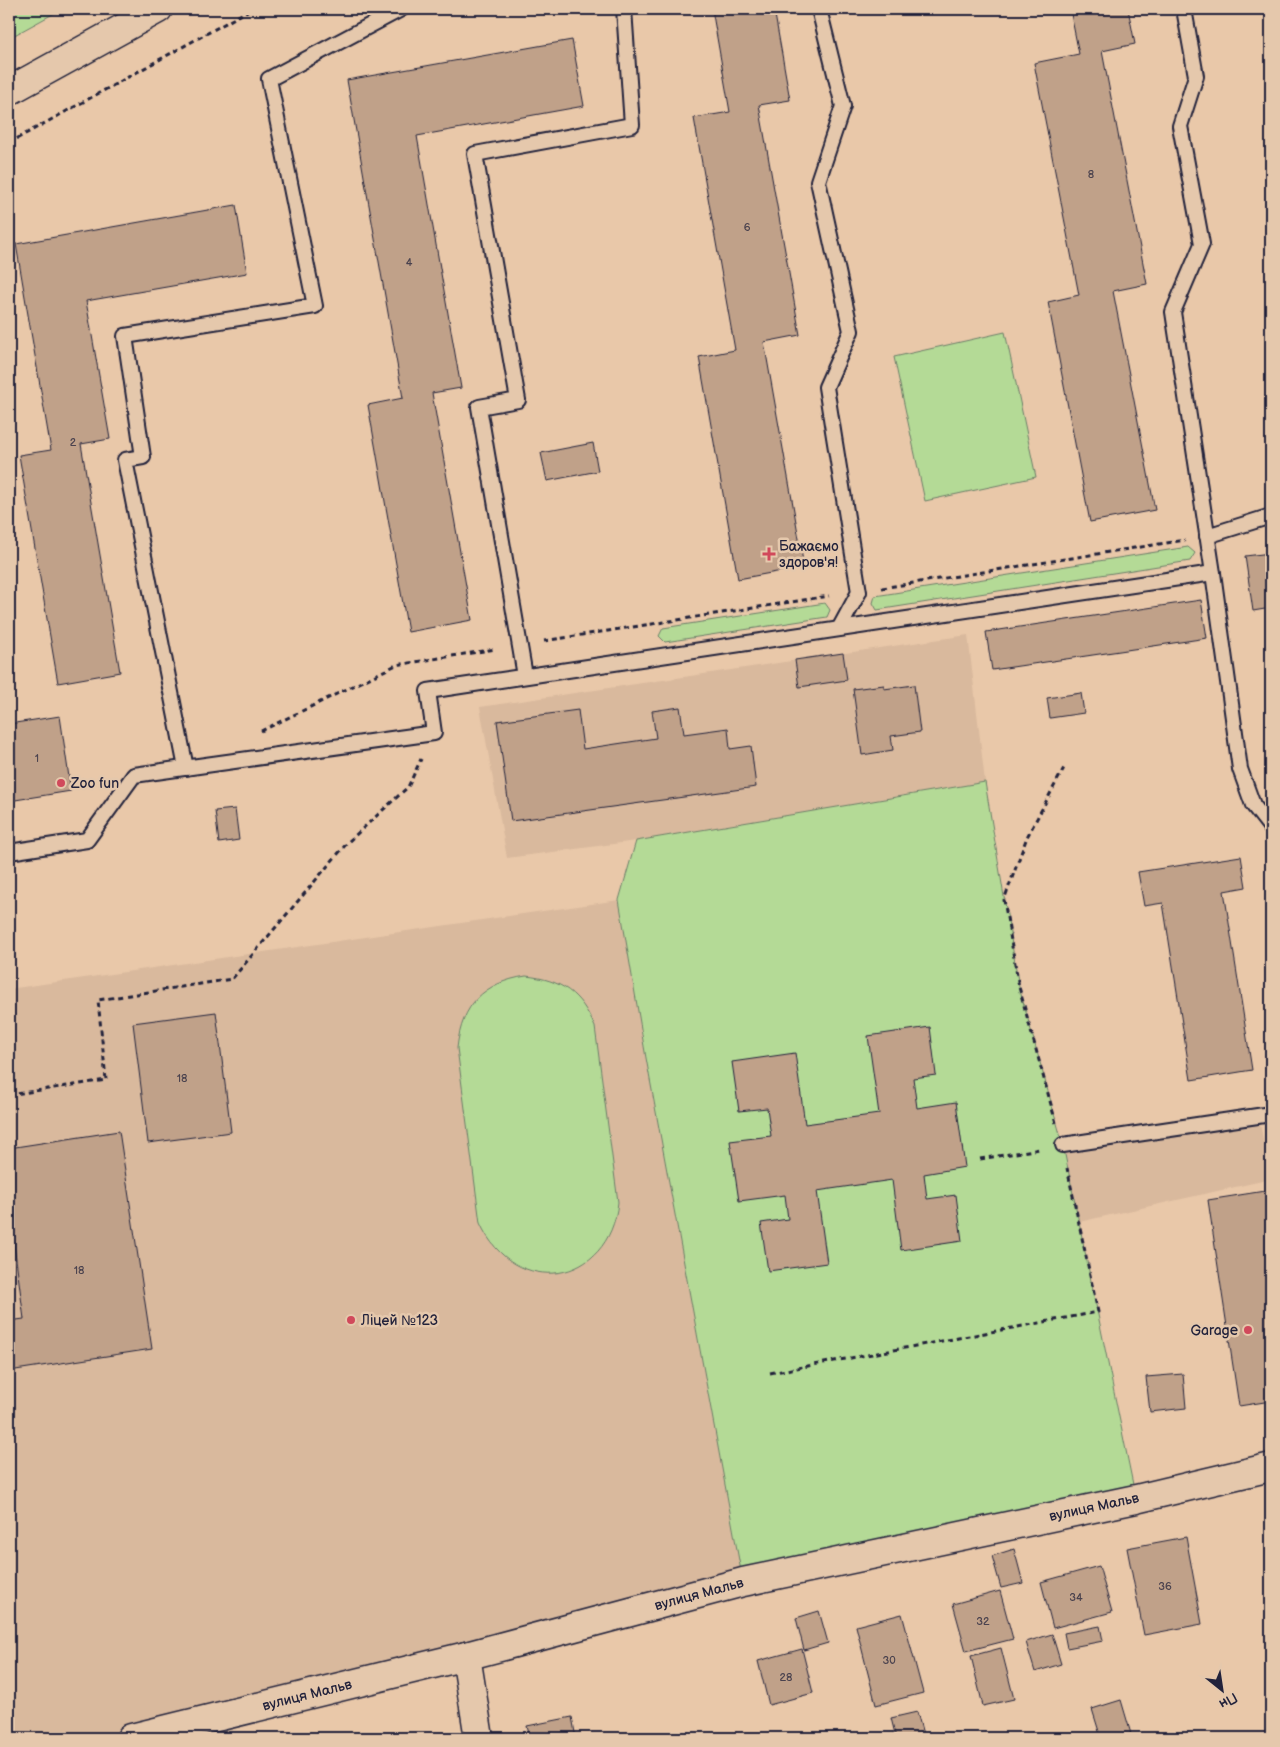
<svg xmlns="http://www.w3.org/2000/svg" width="1280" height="1747" font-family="'Balsamiq Sans',sans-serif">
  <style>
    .built { fill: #d9b99d }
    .green { fill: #b4da96; stroke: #6b7e68 }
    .building { fill: #c0a189; stroke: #22223b }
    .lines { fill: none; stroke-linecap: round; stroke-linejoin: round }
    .lane-casing { stroke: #22223b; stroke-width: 18 }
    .street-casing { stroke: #22223b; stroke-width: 31 }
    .primary-casing { stroke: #22223b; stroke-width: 31 }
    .path { stroke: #22223b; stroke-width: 3; stroke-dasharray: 5 4; stroke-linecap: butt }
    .lane { stroke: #e5c8ac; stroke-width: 14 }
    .street { stroke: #e5c8ac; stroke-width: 28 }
    .primary { stroke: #e5c8ac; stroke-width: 28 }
    .poi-dot { fill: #d1495b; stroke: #e5c8ac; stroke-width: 2 }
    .labels { text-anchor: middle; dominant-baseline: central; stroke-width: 5; stroke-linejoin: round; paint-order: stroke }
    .number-label { font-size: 11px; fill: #4a424e }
    .poi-label { font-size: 14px; fill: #22223b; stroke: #e5c8ac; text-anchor: start }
    .street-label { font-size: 14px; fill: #22223b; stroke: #e5c8ac }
  </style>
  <rect width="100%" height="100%" fill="#e9c8a9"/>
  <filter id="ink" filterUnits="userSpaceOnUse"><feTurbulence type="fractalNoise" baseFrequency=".02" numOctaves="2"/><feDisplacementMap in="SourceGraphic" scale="10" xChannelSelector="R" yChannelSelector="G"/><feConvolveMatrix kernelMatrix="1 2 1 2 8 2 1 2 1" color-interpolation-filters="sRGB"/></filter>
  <g filter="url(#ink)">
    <g class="built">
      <polygon points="968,635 985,782 636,841 507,858 480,707"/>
      <polygon points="619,900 646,1058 743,1582 131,1738 9,1738 9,989"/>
      <polygon points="1260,1124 1271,1179 1079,1222 1063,1145"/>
    </g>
    <g class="green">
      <polygon points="9,9 62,9 9,38"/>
      <polygon points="1005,332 1036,477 925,501 894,357"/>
      <polygon points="1188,547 1195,553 1190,561 877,610 873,603 875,596"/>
      <polygon points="825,603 830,610 827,617 665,642 659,636 663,628"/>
      <polygon points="985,782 1019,987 1063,1145 1136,1499 743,1582 646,1058 619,900 636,841"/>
      <path d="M526 976C562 980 580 993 595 1027L618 1202C610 1285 515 1300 480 1223L457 1048C462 1004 483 983 526 976Z"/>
    </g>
    <g class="building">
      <polygon points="712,9 774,9 790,100 759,105 800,335 764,342 804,567 738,579 699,357 735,350 694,118 730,112"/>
      <polygon points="1070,9 1128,9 1135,44 1102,51 1147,284 1113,291 1155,510 1090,522 1048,302 1079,295 1034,63 1079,54"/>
      <polygon points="572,40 584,106 417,136 461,388 432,393 472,620 408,632 368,405 403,398 347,80"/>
      <polygon points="236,205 247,273 86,301 110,439 81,444 120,672 58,683 19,455 51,450 16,244"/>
      <polygon points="593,443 598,471 547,481 541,453"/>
      <polygon points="1271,553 1271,608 1253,611 1245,556"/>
      <polygon points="1201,600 1207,638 992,670 986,632"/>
      <polygon points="843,653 847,680 799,687 795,660"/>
      <polygon points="884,685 884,689 914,685 920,732 891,736 893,750 862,755 853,689"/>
      <polygon points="1081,693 1084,713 1050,718 1047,698"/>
      <polygon points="680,707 684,734 728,728 730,749 751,746 756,787 511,821 497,721 578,710 583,749 656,738 652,711"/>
      <polygon points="60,716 71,791 9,801 9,724"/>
      <polygon points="235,809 239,840 219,843 215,811"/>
      <polygon points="1241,856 1246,887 1224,891 1252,1070 1191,1080 1163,903 1144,906 1138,872"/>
      <polygon points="216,1012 231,1132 148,1143 133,1023"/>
      <polygon points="930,1027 936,1075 913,1078 917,1108 956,1102 965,1167 924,1174 927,1199 956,1195 962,1241 901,1250 892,1180 817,1191 827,1263 768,1271 761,1223 788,1219 785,1195 739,1201 730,1141 771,1136 767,1108 739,1111 732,1062 795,1053 805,1124 879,1114 868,1036"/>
      <polygon points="119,1131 152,1349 9,1371 9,1321 24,1319 11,1222 9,1222 9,1148"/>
      <polygon points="1271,1190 1271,1401 1239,1406 1208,1200"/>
      <polygon points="1183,1374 1186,1408 1150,1412 1146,1377"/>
      <polygon points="1186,1537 1202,1624 1144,1635 1127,1548"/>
      <polygon points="1014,1549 1023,1583 1001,1588 992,1556"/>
      <polygon points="1099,1566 1112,1612 1053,1628 1041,1582"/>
      <polygon points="1000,1591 1013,1639 966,1651 953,1604"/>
      <polygon points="819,1611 828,1643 804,1650 796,1618"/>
      <polygon points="902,1614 923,1693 876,1705 856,1626"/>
      <polygon points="1100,1626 1103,1641 1067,1648 1064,1633"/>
      <polygon points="1052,1634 1061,1664 1035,1672 1026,1642"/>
      <polygon points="1001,1648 1014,1699 983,1706 971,1656"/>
      <polygon points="802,1649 813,1693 769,1705 758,1661"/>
      <polygon points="1121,1700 1131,1734 1118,1738 1101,1738 1092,1709"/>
      <polygon points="917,1712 924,1738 896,1738 891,1718"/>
      <polygon points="572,1717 576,1738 530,1738 527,1726"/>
    </g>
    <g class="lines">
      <g class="lane-casing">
        <g id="lane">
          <polyline points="819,9 843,106 818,181 851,331 826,387 859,592 839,629"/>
          <polyline points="1184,9 1196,76 1180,126 1202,244 1173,312 1213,573 1240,769 1253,805 1271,828"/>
          <polyline points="1207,536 1271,516"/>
          <polyline points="525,676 479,407 518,400 475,154 632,125 624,9"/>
          <polyline points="186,768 125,460 143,457 125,336 315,306 269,79 401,9"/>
          <polyline points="9,852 87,840 134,775 434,733 428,691 1213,573"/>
          <polyline points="1063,1145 1271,1114"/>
        </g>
      </g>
      <g class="street-casing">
        <g id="street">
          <polyline points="466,1656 479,1738"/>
          <polyline points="131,1738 466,1656 743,1582 1136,1499 1271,1467"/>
        </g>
      </g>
      <g class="primary-casing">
        <polyline id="primary" points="9,91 158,9"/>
      </g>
      <g class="path">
        <polyline points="9,143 251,9"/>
        <polyline points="882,588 1185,540"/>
        <polyline points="544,641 829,596"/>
        <polyline points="261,731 396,665 496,649"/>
        <polyline points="9,1095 106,1080 98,1000 232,979 348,842 408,787 421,759"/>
        <polyline points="1056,1123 1019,987 1004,900 1027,837 1065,766"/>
        <polyline points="980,1159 1040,1149"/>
        <polyline points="770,1373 1098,1312 1067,1168"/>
      </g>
      <use href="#lane" class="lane"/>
      <use href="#street" class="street"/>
      <use href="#primary" class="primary"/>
    </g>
  </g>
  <g class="poi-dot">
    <path d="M766.5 546.5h5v5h5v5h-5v5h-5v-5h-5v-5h5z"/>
    <circle cx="61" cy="783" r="5"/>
    <circle cx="351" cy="1320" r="5"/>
    <circle cx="1248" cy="1330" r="5"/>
  </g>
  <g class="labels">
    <g class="number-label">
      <text x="1091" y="174">8</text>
      <text x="747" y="227">6</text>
      <text x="409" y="262">4</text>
      <text x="73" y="442">2</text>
      <text x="37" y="758">1</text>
      <text x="182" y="1078">18</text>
      <text x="79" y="1270">18</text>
      <text x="1165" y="1586">36</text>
      <text x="1076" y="1597">34</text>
      <text x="983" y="1621">32</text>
      <text x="889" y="1660">30</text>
      <text x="786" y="1677">28</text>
    </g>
    <g class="poi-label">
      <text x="779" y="546">Бажаємо<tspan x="779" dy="16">здоров'я!</tspan></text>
      <text x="71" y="783">Zoo fun</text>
      <text x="361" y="1320">Ліцей №123</text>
      <text x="1238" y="1330" text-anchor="end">Garage</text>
    </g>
    <g class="street-label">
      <text transform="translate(1094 1507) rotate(-12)">вулиця Мальв</text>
      <text transform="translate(699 1594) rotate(-15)">вулиця Мальв</text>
      <text transform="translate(307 1695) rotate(-14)">вулиця Мальв</text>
    </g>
  </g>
  <rect width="1280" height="1747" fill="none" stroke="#e5c8ac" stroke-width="30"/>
  <rect x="15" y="15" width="1250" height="1717" fill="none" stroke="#22223b" stroke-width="2" filter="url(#ink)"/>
  <g transform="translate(1222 1690) rotate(150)" stroke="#e5c8ac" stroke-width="4" paint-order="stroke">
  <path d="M0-4L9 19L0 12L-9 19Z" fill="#22223b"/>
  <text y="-8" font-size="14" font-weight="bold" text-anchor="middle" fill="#22223b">Пн</text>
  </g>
</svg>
